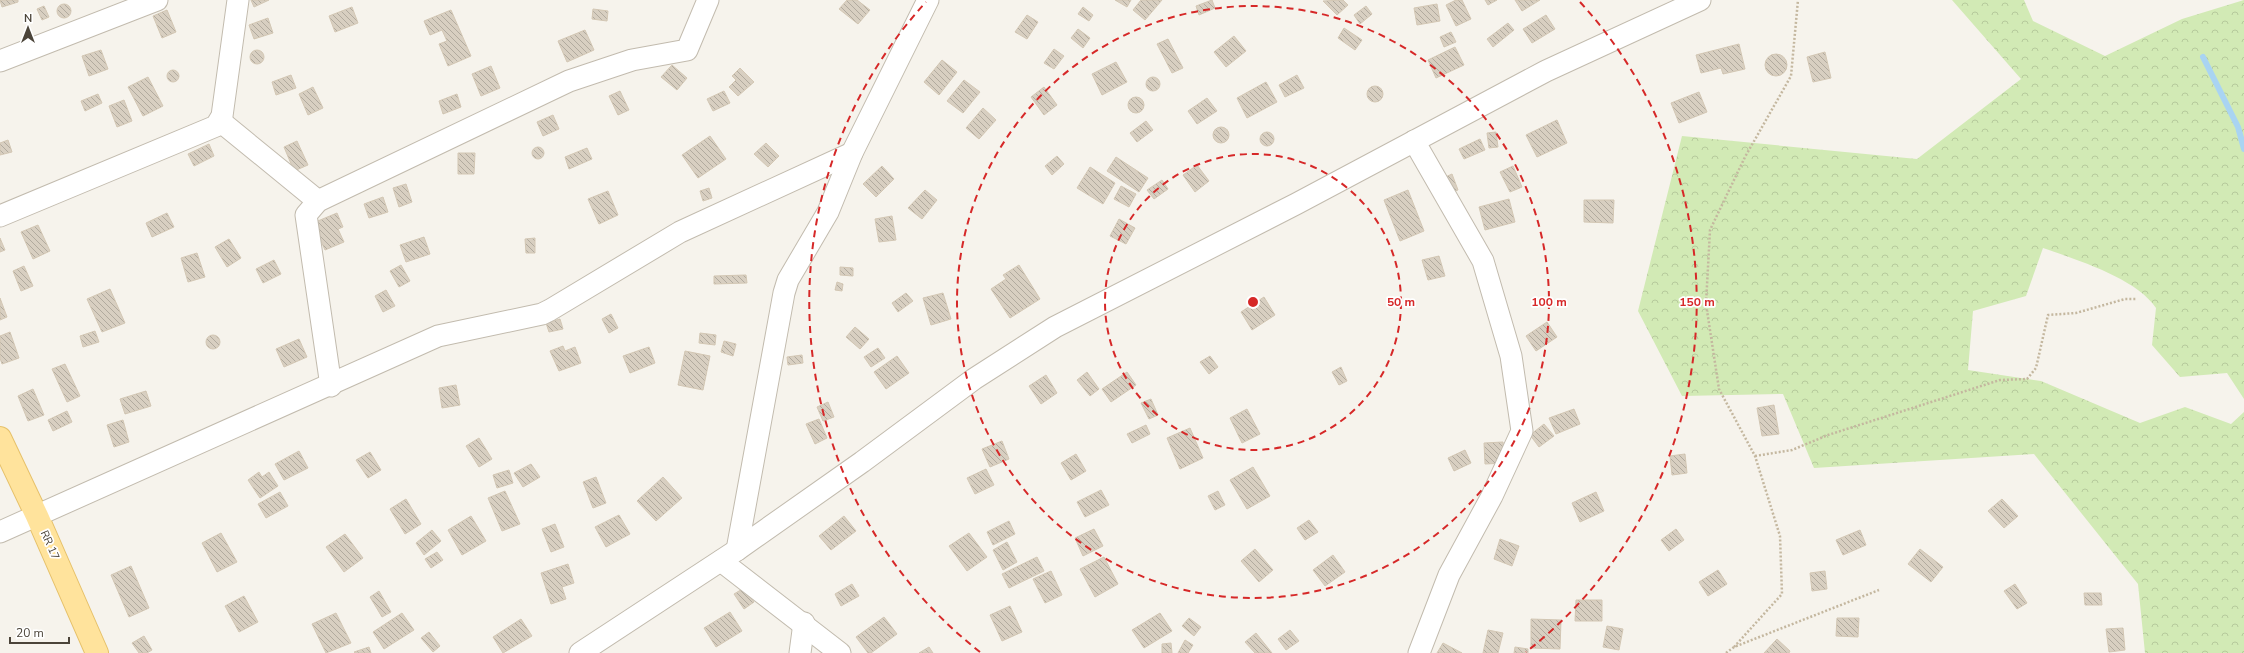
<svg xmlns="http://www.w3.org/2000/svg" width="2244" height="653" font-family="'Nunito Sans',sans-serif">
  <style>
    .forest { fill: url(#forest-crowns) }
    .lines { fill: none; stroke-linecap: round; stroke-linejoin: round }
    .stream { stroke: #a9d4f2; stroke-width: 6 }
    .building { fill: url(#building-back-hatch); stroke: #d3c7b4 }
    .minor-casing { stroke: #c2bbae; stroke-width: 23 }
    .major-casing { stroke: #e6c16a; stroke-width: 24 }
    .path { stroke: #c4b79f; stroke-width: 2.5; stroke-dasharray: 2 2; stroke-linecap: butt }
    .minor { stroke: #fff; stroke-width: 21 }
    .major { stroke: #ffe39c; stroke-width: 22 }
    .ring { fill: none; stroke: #d62828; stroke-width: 2; stroke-dasharray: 7 5 }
    .labels { text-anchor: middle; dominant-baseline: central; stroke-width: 3.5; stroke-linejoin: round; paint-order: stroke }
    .street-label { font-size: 11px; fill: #4b4439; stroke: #fff }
    .centre { fill: #d62828; stroke: #fff; stroke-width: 2 }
    .ring-label { font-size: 12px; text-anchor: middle; font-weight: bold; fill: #d62828; stroke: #fff; stroke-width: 3.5; stroke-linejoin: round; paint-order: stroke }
  </style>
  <defs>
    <pattern id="forest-crowns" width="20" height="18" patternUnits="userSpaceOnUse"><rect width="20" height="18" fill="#d2eab5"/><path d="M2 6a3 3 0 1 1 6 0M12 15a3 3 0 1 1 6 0" fill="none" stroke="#b6ca9c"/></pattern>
    <pattern id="building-back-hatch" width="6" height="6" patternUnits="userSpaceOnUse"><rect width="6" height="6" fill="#d8cfc1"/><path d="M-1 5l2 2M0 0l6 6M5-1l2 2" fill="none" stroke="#b1aa9e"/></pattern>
  </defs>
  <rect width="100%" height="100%" fill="#f6f3ec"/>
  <path class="forest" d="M1952 0H2024L2033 21 2105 56 2182 19 2244 0V399L2227 373 2180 377 2152 345 2156 308C2136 278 2077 260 2043 248L2026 296 1973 311 1968 370 2041 381 2140 423 2185 407 2231 424 2244 412V653H2145L2138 584 2034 454 1814 468 1783 394 1682 396 1638 311 1682 136 1917 159 2021 79Z"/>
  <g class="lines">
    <polyline class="stream" points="2203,57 2238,127 2244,149"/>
  </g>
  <g class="building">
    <polygon points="0,0 18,0 18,2 2,7"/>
    <polygon points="251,0 269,0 254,7"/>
    <polygon points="847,0 857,0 870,10 858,24 839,9"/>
    <polygon points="1115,0 1131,0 1127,7"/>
    <polygon points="1141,0 1162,0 1145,20 1133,10"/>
    <polygon points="1212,0 1215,8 1199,15 1196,6"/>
    <polygon points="1343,0 1348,5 1337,15 1323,1"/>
    <polygon points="1456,0 1462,0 1471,19 1456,26 1446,5"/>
    <polygon points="1485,0 1497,0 1488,5"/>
    <polygon points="1515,0 1540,0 1522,11"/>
    <polygon points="1437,4 1440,21 1417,25 1414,8"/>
    <circle cx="64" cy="11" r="7"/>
    <polygon points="44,6 49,17 42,20 37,9"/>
    <polygon points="1366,6 1372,14 1360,24 1354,15"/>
    <polygon points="352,7 358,23 335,32 329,16"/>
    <polygon points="1083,7 1093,15 1089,21 1078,14"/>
    <polygon points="593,9 608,11 607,21 592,19"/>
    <polygon points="167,10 176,32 162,38 153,16"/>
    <polygon points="451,10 471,56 448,66 439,44 447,41 442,30 430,35 424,21"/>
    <polygon points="1027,15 1038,22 1027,39 1015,32"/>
    <polygon points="1546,15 1555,29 1532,43 1523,29"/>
    <polygon points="268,18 273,33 254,39 249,25"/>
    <polygon points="1508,23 1514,30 1493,47 1487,39"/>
    <polygon points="1344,28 1362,40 1355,50 1338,38"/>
    <polygon points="1078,29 1090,38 1083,48 1071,38"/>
    <polygon points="585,30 594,50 567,62 558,41"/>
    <polygon points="1451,32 1456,42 1444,47 1440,37"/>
    <polygon points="1234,36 1246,51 1226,67 1214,52"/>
    <polygon points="1168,39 1183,68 1172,73 1157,44"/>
    <polygon points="1739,44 1745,69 1723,74 1721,68 1701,73 1696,55"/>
    <polygon points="1455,47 1464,65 1436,78 1428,60"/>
    <polygon points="1054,49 1064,56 1054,69 1044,63"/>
    <polygon points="101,50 108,69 89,76 82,56"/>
    <circle cx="257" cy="57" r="7"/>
    <polygon points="1825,52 1831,78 1813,82 1807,57"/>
    <circle cx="1776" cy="65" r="11"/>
    <polygon points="942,60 957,72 939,95 924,82"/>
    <polygon points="1116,62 1127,82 1102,95 1092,74"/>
    <polygon points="672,65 687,78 677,90 661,77"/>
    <polygon points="491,66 500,88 481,96 472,74"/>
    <polygon points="740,68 754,82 738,96 729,87 736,80 732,76"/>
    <circle cx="173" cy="76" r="6"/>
    <polygon points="291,75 296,88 276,95 272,82"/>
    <polygon points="1297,75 1304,88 1285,97 1279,85"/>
    <polygon points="148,77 163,106 143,116 128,87"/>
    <circle cx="1153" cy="84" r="7"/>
    <polygon points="964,80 980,92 963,113 947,101"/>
    <polygon points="1266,82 1277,102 1247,118 1237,98"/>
    <circle cx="1375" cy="94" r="8"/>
    <polygon points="313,87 323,108 308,115 299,94"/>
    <polygon points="1044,87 1057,105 1044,115 1031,97"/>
    <polygon points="620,91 629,110 618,115 609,96"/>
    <polygon points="724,91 730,103 713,111 707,99"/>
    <polygon points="1699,92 1707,112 1679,123 1671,103"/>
    <polygon points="98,94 102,103 85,111 81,101"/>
    <polygon points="457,94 461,107 443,114 439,101"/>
    <circle cx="1136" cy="105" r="8"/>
    <polygon points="1207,98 1217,111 1197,124 1188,111"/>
    <polygon points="124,100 132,121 117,127 109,106"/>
    <polygon points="983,108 996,120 979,139 966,128"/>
    <polygon points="553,115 559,129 543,136 537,122"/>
    <polygon points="1557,120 1567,143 1537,157 1526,135"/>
    <polygon points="1146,121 1153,130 1137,142 1130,133"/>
    <circle cx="1221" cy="135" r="8"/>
    <circle cx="1267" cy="139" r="7"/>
    <polygon points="1496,132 1498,147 1489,148 1487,133"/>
    <polygon points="710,136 726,159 698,178 682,155"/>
    <polygon points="1480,139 1485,150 1464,159 1459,149"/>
    <polygon points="8,140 12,152 0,155 0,143"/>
    <polygon points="297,141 308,165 294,171 284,147"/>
    <polygon points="766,143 779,156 768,167 754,154"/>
    <polygon points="209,144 214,156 194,166 188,154"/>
    <circle cx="538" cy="153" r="6"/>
    <polygon points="587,148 592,159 569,169 565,157"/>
    <polygon points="458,153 475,153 474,174 458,174"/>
    <polygon points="1057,156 1064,164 1052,175 1045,166"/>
    <polygon points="1116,157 1148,178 1139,192 1107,171"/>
    <polygon points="1197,165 1209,181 1195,192 1183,175"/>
    <polygon points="882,166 894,179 876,197 863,184"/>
    <polygon points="1513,166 1522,187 1510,192 1500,172"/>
    <polygon points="1090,167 1115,183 1103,204 1077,188"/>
    <polygon points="1452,174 1458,190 1447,194 1441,179"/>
    <polygon points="1162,180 1168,189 1154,199 1147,190"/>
    <polygon points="406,184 412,202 399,207 393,188"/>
    <polygon points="1121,186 1136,194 1129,207 1114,199"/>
    <polygon points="709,188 712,198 703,201 700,191"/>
    <polygon points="925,190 937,200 922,219 908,208"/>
    <polygon points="1408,190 1424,231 1400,241 1384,200"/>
    <polygon points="608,191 618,215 599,224 588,199"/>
    <polygon points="383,197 388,212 369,218 364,204"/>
    <polygon points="1509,199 1515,222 1485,230 1479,207"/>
    <polygon points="1584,200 1614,200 1613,223 1584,222"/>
    <polygon points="167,213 174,227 152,237 146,223"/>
    <polygon points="337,213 343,227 338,229 344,242 325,250 313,223"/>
    <polygon points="892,216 896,240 879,242 875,219"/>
    <polygon points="1119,219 1135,228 1126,244 1110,236"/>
    <polygon points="38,225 50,251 33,259 21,232"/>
    <polygon points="424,237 430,254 406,262 400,245"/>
    <polygon points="0,238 5,250 0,252"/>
    <polygon points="535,238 535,253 526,253 525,239"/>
    <polygon points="229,239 241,258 227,267 215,247"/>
    <polygon points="197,253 205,277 188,282 181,258"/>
    <polygon points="1439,256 1445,276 1428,280 1422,260"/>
    <polygon points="274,260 281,274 263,283 256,269"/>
    <polygon points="401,265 410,281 399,287 390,271"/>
    <polygon points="1019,265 1040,299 1010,318 991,289 1006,279 1003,275"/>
    <polygon points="24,266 33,286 21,291 13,271"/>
    <polygon points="840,267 853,268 853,276 840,275"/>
    <polygon points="746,275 747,283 714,284 714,276"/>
    <polygon points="837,282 843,284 842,291 835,290"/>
    <polygon points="110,289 125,323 102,332 87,299"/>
    <polygon points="386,290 395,306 383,312 375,296"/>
    <polygon points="906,293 913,301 898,312 892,303"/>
    <polygon points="943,293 951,319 931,325 923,298"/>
    <polygon points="1264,297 1275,315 1252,330 1241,312"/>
    <polygon points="0,298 7,317 0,320"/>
    <polygon points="611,314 618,328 609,333 602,319"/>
    <polygon points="560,319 563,329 549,332 546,323"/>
    <polygon points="1547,322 1557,337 1536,351 1526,336"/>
    <polygon points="855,327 869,339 860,349 846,337"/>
    <polygon points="95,331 99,342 83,347 80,336"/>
    <polygon points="10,332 19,358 2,364 0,358 0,336"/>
    <polygon points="700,333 716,335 715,345 699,343"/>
    <circle cx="213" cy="342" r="7"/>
    <polygon points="299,339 307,357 284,367 276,349"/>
    <polygon points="724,341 736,344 733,356 721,352"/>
    <polygon points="563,346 565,351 575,347 581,363 559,371 550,351"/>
    <polygon points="649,347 655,363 630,373 623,356"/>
    <polygon points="878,348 885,358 871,367 864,357"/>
    <polygon points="685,351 710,356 703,390 678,385"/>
    <polygon points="802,355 803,363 788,365 787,357"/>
    <polygon points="897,356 909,373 886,389 874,372"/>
    <polygon points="1210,356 1218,367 1209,374 1200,362"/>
    <polygon points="65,364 80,396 67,402 52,369"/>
    <polygon points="1341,367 1347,381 1339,385 1332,372"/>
    <polygon points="1087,372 1099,389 1090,396 1077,380"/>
    <polygon points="1127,372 1136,385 1111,402 1102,389"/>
    <polygon points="1046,375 1057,393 1041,404 1029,386"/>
    <polygon points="456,385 460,405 442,408 439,388"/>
    <polygon points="33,389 44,415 28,421 18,396"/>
    <polygon points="146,391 151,406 125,414 120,399"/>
    <polygon points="1151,399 1158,415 1149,419 1141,403"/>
    <polygon points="828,402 834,417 823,421 817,407"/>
    <polygon points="1774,405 1779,434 1762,436 1757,408"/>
    <polygon points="1247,409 1260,434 1242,443 1230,418"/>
    <polygon points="1574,409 1580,424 1556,434 1549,418"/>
    <polygon points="67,411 72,422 53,431 48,420"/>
    <polygon points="819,419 827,438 815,444 806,424"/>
    <polygon points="123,420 129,442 114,447 107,425"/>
    <polygon points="1544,424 1554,436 1539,447 1530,435"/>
    <polygon points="1146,425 1150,434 1132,443 1127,434"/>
    <polygon points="1190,428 1203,458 1180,469 1167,438"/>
    <polygon points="479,438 492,459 479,467 466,446"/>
    <polygon points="1002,441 1009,459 990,467 982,449"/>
    <polygon points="1503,442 1505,463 1485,464 1484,443"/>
    <polygon points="1465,450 1471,463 1454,471 1448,458"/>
    <polygon points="299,451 308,468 284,480 275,464"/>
    <polygon points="370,452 381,470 368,478 356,460"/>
    <polygon points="1076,454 1086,471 1071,480 1061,463"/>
    <polygon points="1685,454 1687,473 1672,475 1670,456"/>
    <polygon points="531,464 540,477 523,487 514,473"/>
    <polygon points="1253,467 1270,496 1247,509 1230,480"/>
    <polygon points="986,469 994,485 975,494 967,478"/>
    <polygon points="509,470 513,483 497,488 493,475"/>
    <polygon points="259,472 262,477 269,472 278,486 260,498 248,480"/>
    <polygon points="596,477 606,503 593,508 583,482"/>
    <polygon points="663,477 682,498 656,521 637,501"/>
    <polygon points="1101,490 1109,505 1085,517 1077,502"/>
    <polygon points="505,491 520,524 502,531 488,498"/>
    <polygon points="1218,491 1225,505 1215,510 1208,496"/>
    <polygon points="280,492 288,506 266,518 258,504"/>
    <polygon points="1596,492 1604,511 1580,522 1572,503"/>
    <polygon points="406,499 421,524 405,534 390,509"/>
    <polygon points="2002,499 2018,516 2004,528 1988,511"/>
    <polygon points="619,515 630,534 606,547 595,527"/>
    <polygon points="471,516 486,541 462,555 448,530"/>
    <polygon points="844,516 856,531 831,550 819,536"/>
    <polygon points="1309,520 1318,532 1305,540 1297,528"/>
    <polygon points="1009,521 1015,534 993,545 987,532"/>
    <polygon points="555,524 564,547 551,552 542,529"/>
    <polygon points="1094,529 1103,546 1083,556 1075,538"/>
    <polygon points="1676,529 1684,540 1669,551 1661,540"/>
    <polygon points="432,530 441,541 424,555 416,543"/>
    <polygon points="1860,530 1866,545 1843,555 1836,540"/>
    <polygon points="221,533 237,562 217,572 202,543"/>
    <polygon points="969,533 987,557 967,571 949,546"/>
    <polygon points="345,534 363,558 344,572 326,547"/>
    <polygon points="1500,539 1519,546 1512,566 1494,559"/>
    <polygon points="1007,542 1017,562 1003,570 993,550"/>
    <polygon points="1255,549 1273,570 1259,582 1241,561"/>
    <polygon points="1920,549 1943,567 1931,582 1908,564"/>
    <polygon points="437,552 443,560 431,568 425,559"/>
    <polygon points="1333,555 1345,572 1325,586 1313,570"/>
    <polygon points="1037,557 1044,571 1009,588 1002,574"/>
    <polygon points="1104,557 1118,584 1095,597 1080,569"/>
    <polygon points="568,564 574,583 562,587 566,599 551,604 541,573"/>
    <polygon points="131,566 149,608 129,617 111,575"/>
    <polygon points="1718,570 1727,584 1708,596 1699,582"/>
    <polygon points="1051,571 1062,595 1045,603 1033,579"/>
    <polygon points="1825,571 1827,589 1812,591 1810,573"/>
    <polygon points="852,584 859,596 841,606 835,594"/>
    <polygon points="2015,584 2027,603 2017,609 2004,591"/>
    <polygon points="744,588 754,602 744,609 734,594"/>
    <polygon points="379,591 391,612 382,617 370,597"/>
    <polygon points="2084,593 2101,593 2102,605 2085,605"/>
    <polygon points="244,596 258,622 239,632 225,606"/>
    <polygon points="1576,600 1602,600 1602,621 1575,621"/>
    <polygon points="1010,606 1022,632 1002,641 990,615"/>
    <polygon points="730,612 742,631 716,647 704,628"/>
    <polygon points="336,613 351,643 326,653 312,624"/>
    <polygon points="402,613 414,630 384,649 373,632"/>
    <polygon points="1160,613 1172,631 1144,648 1132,630"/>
    <polygon points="884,617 897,634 871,653 868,653 856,637"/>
    <polygon points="1189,618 1201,627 1194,636 1182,626"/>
    <polygon points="1837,618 1859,618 1858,637 1836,636"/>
    <polygon points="521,619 532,636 503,653 493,637"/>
    <polygon points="1531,619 1561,620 1560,649 1531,648"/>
    <polygon points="1607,626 1623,629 1619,650 1603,647"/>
    <polygon points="2123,628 2125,650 2109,652 2106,629"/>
    <polygon points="1290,630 1299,641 1286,650 1278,639"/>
    <polygon points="1488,630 1503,633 1498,653 1483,653"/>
    <polygon points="429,632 440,646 433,652 421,638"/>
    <polygon points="1256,633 1272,653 1255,653 1245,642"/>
    <polygon points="144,636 152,650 147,653 139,653 132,643"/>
    <polygon points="1777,639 1790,651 1789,653 1764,653"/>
    <polygon points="1185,640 1193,645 1188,653 1178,653"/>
    <polygon points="1171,643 1172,653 1162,653 1162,644"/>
    <polygon points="1443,643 1462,653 1437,653"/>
    <polygon points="369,647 371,653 355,653 354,652"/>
    <polygon points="929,647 933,653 919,653"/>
    <polygon points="1515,647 1528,649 1528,653 1514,653"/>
  </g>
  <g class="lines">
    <g class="minor-casing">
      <g id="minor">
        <polyline points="0,61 157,0"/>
        <polyline points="220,121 318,201"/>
        <polyline points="1414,141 1483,261 1511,356 1522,431 1492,496 1449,575 1419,653"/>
        <polyline points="0,216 216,126 222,116 238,0"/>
        <polyline points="331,386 306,215 318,201 569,81 632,60 687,50 708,0"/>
        <polyline points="0,532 438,336 542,314 550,310 680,232 852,153"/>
        <polyline points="737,550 784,293 788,280 828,212 852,153 928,0"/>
        <polyline points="721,561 840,653"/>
        <polyline points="580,653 737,550 862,462 974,379 1055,327 1296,204 1546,71 1700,0"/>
        <polyline points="800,653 804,623"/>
      </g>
    </g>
    <g class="major-casing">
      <polyline id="major" points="0,438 37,516 97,653"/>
    </g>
    <g class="path">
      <polyline points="1755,456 1792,450 1828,435 2000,380 2027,379 2036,368 2048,315 2076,313 2125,299 2136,299"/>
      <polyline points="1734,647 1782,594 1780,536 1755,456 1719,389 1706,304 1710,230 1745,157 1791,76 1798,0"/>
      <polyline points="1726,653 1734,647 1879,590"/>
    </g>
    <use href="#minor" class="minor"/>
    <use href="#major" class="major"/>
  </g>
  <g class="ring">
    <circle cx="1253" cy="302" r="148"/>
    <circle cx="1253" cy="302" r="296"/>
    <path d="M980 652A444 444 0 0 1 926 2M1580 2A444 444 0 0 1 1526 652"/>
  </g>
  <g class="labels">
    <g class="street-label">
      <text transform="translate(50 545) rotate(66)">RR 17</text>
    </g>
  </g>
  <circle cx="1253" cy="302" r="6" class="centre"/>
  <g class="ring-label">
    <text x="1401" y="306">50 m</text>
    <text x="1549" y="306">100 m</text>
    <text x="1697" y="306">150 m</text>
  </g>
  <g transform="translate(28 28)" stroke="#ffffff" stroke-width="3" paint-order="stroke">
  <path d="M0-3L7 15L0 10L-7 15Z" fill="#4b4439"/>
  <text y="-6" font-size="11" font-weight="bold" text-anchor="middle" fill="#4b4439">N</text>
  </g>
  <path d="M10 637v6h59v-6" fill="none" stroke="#4b4439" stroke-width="2"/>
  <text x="16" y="637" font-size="12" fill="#4b4439" stroke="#ffffff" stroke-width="3" paint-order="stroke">20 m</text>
</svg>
